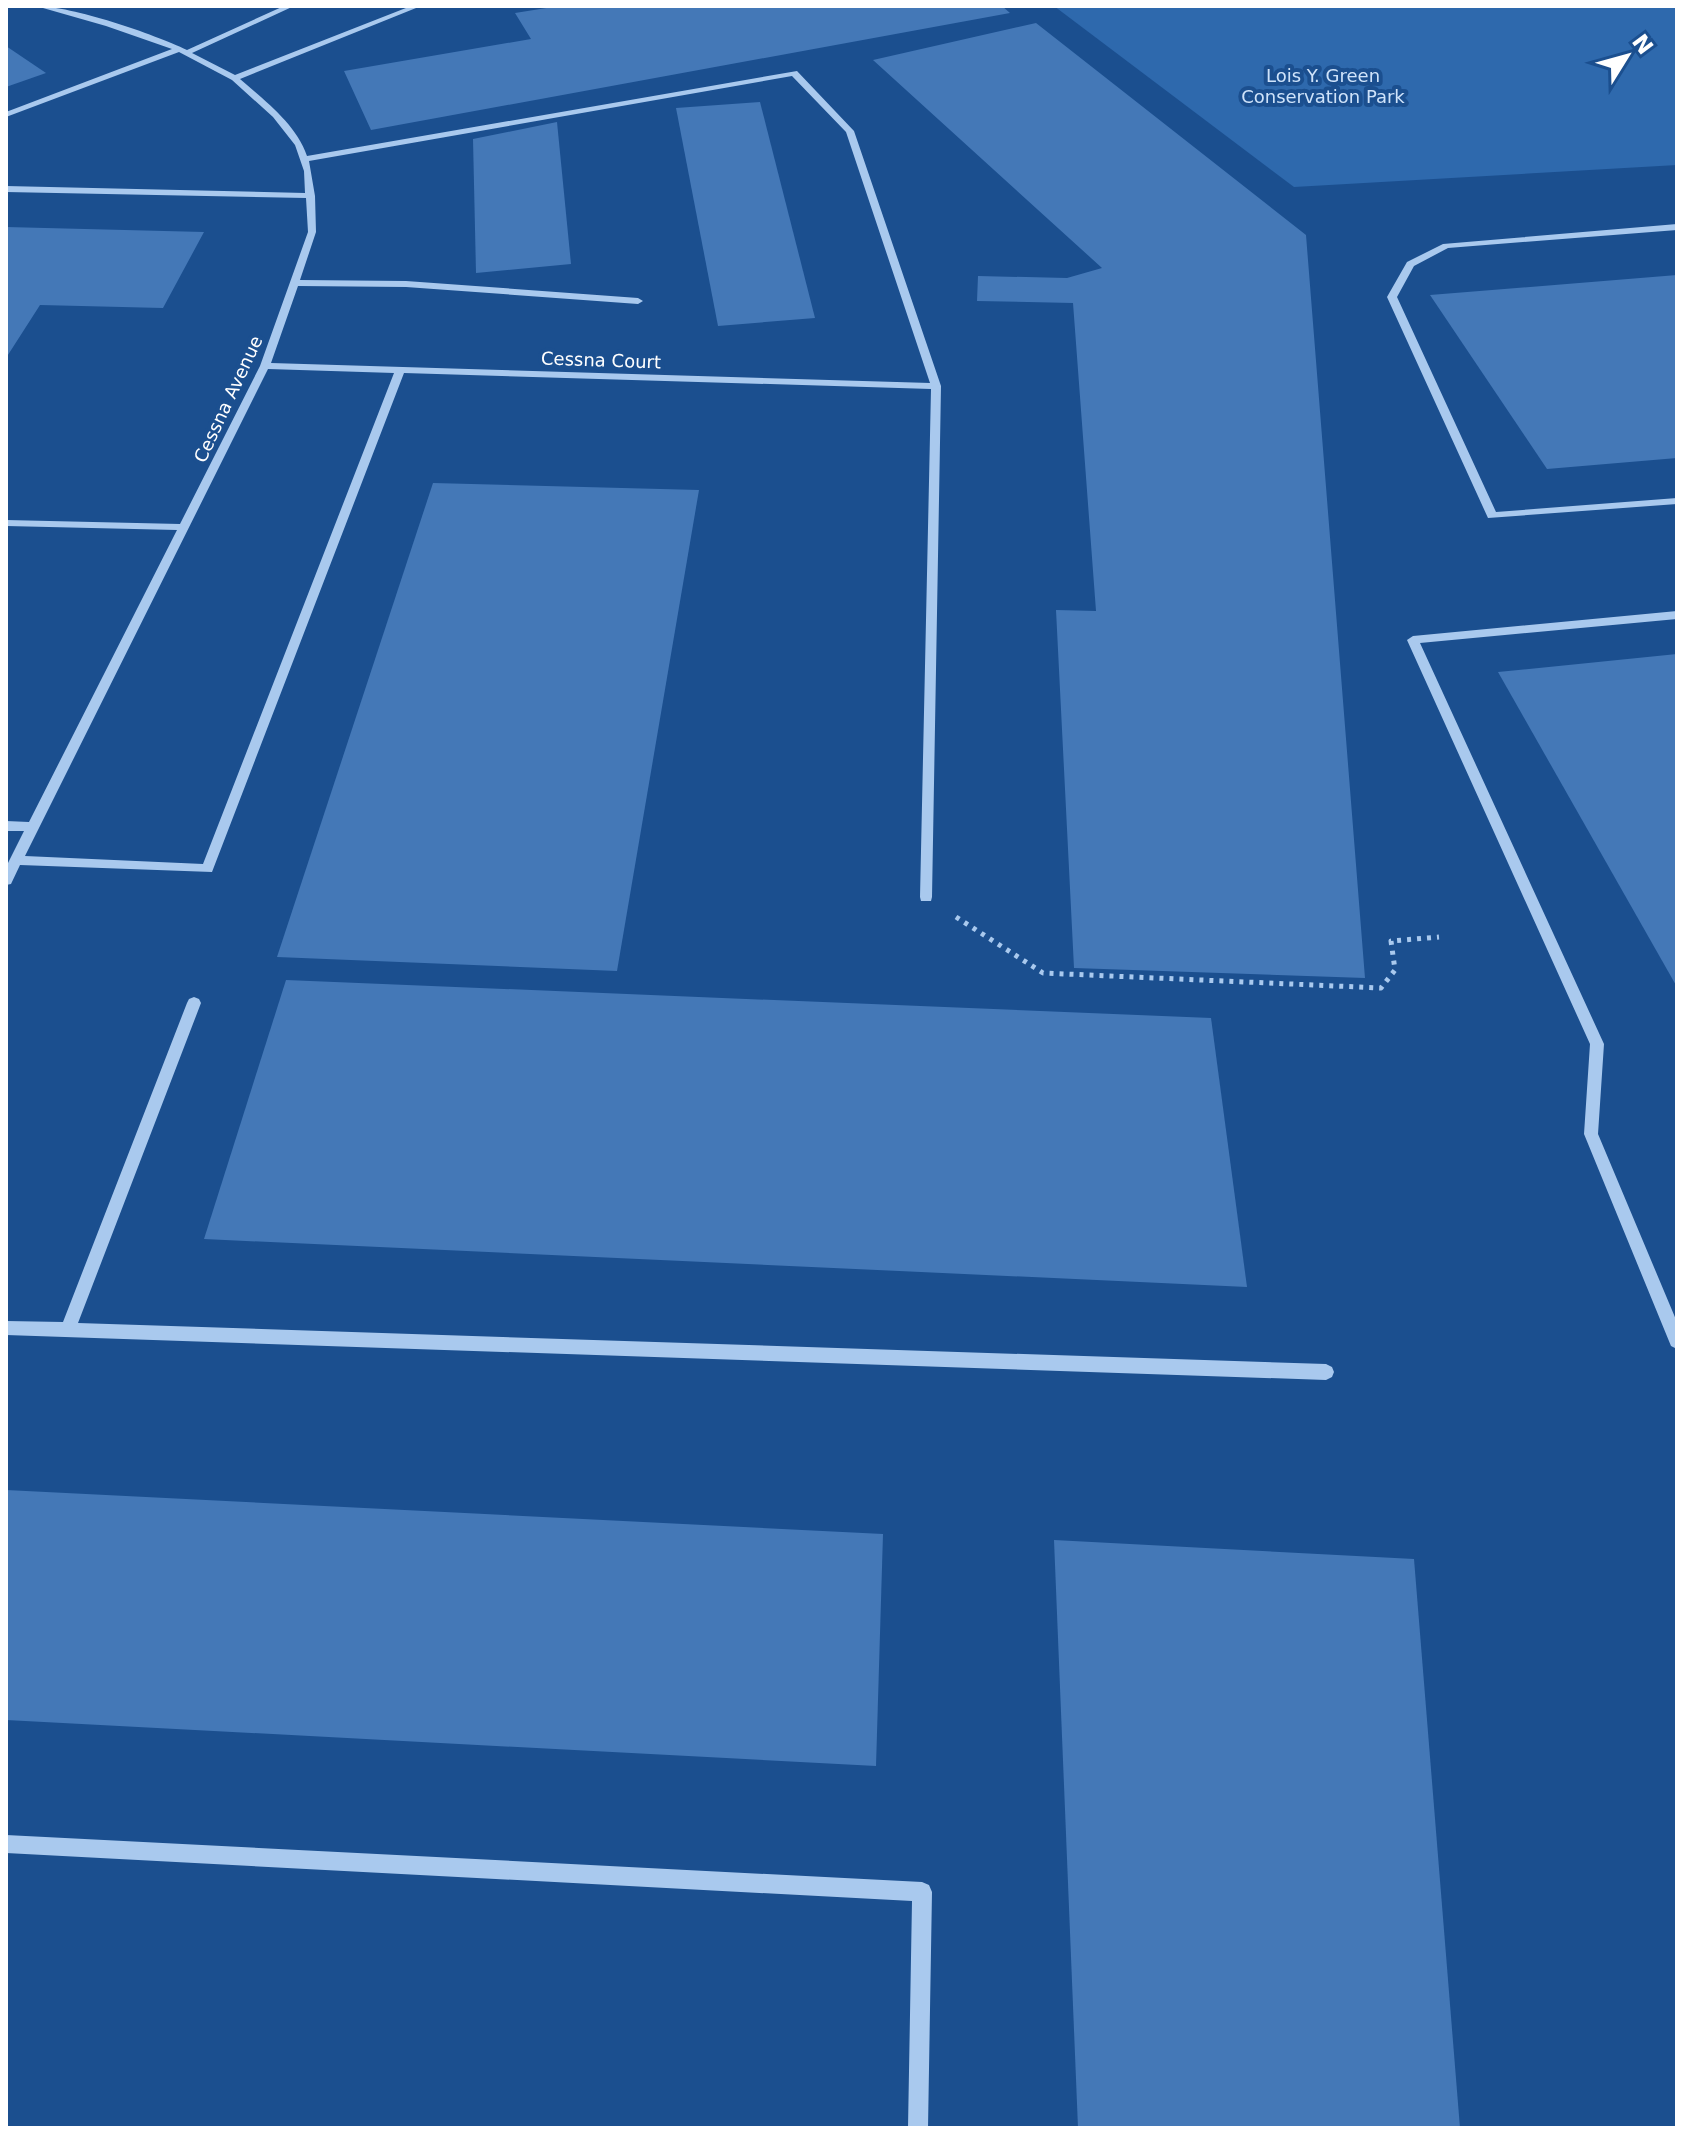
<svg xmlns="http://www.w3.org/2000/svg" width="1683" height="2134" font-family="'DejaVu Sans',sans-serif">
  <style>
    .green { fill: #2e69ad }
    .building { fill: #4478b7 }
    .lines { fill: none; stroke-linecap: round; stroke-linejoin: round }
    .path { stroke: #a9c9ee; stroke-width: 5; stroke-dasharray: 4 6; stroke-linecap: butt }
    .minor { fill: #a9c9ee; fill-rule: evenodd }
    .labels { text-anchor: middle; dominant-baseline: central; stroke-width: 8; stroke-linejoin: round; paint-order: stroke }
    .far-park-label { font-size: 18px; fill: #cfe3fa; stroke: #1b4f8f }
    .far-street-label { font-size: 18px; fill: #fff; stroke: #1b4f8f }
  </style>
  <rect width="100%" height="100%" fill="#1b4f8f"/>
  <polygon class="green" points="1054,6 1677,6 1677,165 1294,187"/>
  <g class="building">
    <polygon points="559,6 1002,6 1010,13 371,130 344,71 531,39 515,13"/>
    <polygon points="1036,23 1306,235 1365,978 1074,968 1056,610 1096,611 1073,303 977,301 978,276 1067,278 1102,268 873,60"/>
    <polygon points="6,46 46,73 6,87"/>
    <polygon points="760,102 815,318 718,326 676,108"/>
    <polygon points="557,122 571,264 476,273 473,139"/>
    <polygon points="6,227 204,232 163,308 40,305 6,358"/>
    <polygon points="1677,275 1677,458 1547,469 1430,295"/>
    <polygon points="433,483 699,490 617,971 277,957"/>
    <polygon points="1677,654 1677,987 1498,672"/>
    <polygon points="286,980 1211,1018 1247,1287 204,1239"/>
    <polygon points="6,1490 883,1534 876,1766 6,1720"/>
    <polygon points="1054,1540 1414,1559 1460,2128 1078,2128"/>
  </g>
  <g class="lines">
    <polyline class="path" points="956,917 1043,973 1381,988 1395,970 1391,941 1439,937"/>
    <g class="minor">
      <path d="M36 6C72 6 154 34 187 50L284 6H294L192 53 235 75 411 6H421L240 79C265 101 296 124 307 156L797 71 854 131 941 386 932 897 931 901H921L920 897 931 389 404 373 212 872 20 865 11 884 6 885V867L24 831H6V821L29 822 177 530 6 526V520L180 524 260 366 308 232 306 198 6 192V186L305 193 304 171 295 145 273 117 232 80 179 52 6 117V112L172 49 106 26ZM792 76 846 132 930 383 271 363 298 286 406 287 638 304 643 301 638 298 406 281 300 280 316 232 315 196 309 161ZM268 369 394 373 203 864 25 856Z"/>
      <polygon points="1677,224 1677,230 1448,248 1414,266 1397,297 1496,512 1677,498 1677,504 1488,518 1387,297 1407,262 1443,244"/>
      <polygon points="1677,611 1677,619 1420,643 1604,1044 1598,1134 1677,1322 1677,1349 1671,1346 1584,1134 1590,1044 1407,640 1413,636"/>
      <polygon points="194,997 199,999 201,1003 78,1323 1326,1364 1332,1367 1334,1372 1332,1377 1326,1380 6,1335 6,1321 63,1322 187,1003 189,999"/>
      <polygon points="6,1835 922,1882 929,1885 932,1892 928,2128 908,2128 912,1901 6,1853"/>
    </g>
  </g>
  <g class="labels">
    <g class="far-park-label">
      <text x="1323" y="75">Lois Y. Green<tspan x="1323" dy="21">Conservation Park</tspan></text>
    </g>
    <g class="far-street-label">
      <text transform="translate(601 360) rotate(2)">Cessna Court</text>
      <text transform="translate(228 399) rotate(-65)">Cessna Avenue</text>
    </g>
  </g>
  <rect width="1683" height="2134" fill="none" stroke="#ffffff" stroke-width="16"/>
  <g transform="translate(1627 56) rotate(53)" stroke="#1b4f8f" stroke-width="6" paint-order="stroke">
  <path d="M0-6L14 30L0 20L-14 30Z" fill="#ffffff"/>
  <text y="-12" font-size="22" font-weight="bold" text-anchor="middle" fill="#ffffff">N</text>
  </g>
</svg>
